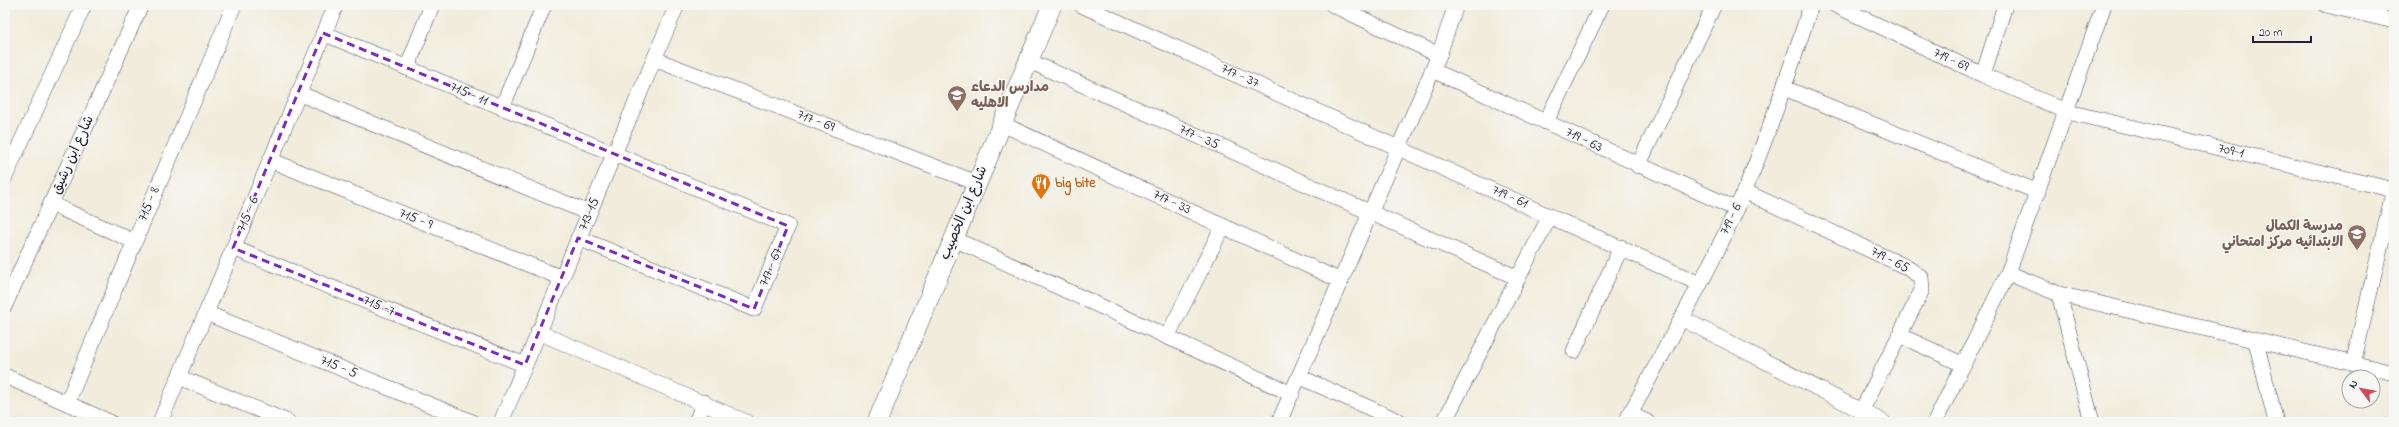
<svg xmlns="http://www.w3.org/2000/svg" width="2399" height="427" font-family="'Indie Flower','Playpen Sans Arabic',sans-serif">
  <style>
    .lines { fill: none; stroke-linecap: round; stroke-linejoin: round }
    .minor-casing { stroke: #414053; stroke-width: 16 }
    .tertiary-casing { stroke: #414053; stroke-width: 20 }
    .minor { stroke: #fff; stroke-width: 15 }
    .tertiary { stroke: #fff; stroke-width: 19 }
    .marked { fill: none; stroke: #7b2cbf; stroke-width: 3; stroke-dasharray: 8 5; stroke-linejoin: round }
    .labels { text-anchor: middle; dominant-baseline: central; stroke-width: 3; stroke-linejoin: round; paint-order: stroke }
    .street-label { font-size: 14px; fill: #22223b; stroke: #f6f6f2 }
    .education-label { font-size: 14px; font-weight: bold; fill: #785e54; stroke: #f6f6f2; text-anchor: start }
    .food-label { font-size: 14px; font-weight: bold; fill: #c56008; stroke: #f6f6f2; text-anchor: start }
  </style>
  <rect width="100%" height="100%" fill="#f6f6f2"/>
  <filter id="ink" filterUnits="userSpaceOnUse"><feTurbulence type="fractalNoise" baseFrequency=".025" numOctaves="2"/><feDisplacementMap in="SourceGraphic" scale="8" xChannelSelector="R" yChannelSelector="G"/><feConvolveMatrix kernelMatrix="1 2 1 2 8 2 1 2 1" color-interpolation-filters="sRGB"/></filter>
  <filter id="wash" filterUnits="userSpaceOnUse"><feTurbulence type="fractalNoise" baseFrequency=".012" numOctaves="4" result="noise"/><feDisplacementMap in="SourceGraphic" scale="16" xChannelSelector="R" yChannelSelector="G"/><feGaussianBlur stdDeviation="0.9" result="paint"/><feColorMatrix in="noise" values="0 0 0 0 0 0 0 0 0 0 0 0 0 0 0 0 0 1.4 0 .05"/><feComposite in="paint" operator="in"/></filter>
  <g filter="url(#wash)">
    <rect width="100%" height="100%" fill="#f1ecdb"/>
  </g>
  <g filter="url(#ink)">
    <g class="lines">
      <g class="minor-casing">
        <g id="minor">
          <polyline points="1081,5 1700,284"/>
          <polyline points="1333,5 1439,55"/>
          <polyline points="1835,5 1983,75 2068,112 2394,190"/>
          <polyline points="2326,5 2394,21"/>
          <polyline points="323,33 788,226 754,309 578,238"/>
          <polyline points="654,59 977,183"/>
          <polyline points="1029,61 1518,278"/>
          <polyline points="407,68 432,5"/>
          <polyline points="1432,70 1736,209"/>
          <polyline points="1983,75 2005,5"/>
          <polyline points="1784,88 2038,192"/>
          <polyline points="298,93 589,213"/>
          <polyline points="502,108 544,5"/>
          <polyline points="1546,122 1602,5"/>
          <polyline points="1002,124 1341,281"/>
          <polyline points="270,160 562,278"/>
          <polyline points="1638,166 1714,5"/>
          <polyline points="5,177 84,5"/>
          <polyline points="1744,191 1906,267 1921,277 1922,290 1861,412"/>
          <polyline points="51,204 133,241"/>
          <polyline points="954,239 1292,394"/>
          <polyline points="233,248 525,365"/>
          <polyline points="2008,273 2059,294 2394,373"/>
          <polyline points="2059,294 2092,422"/>
          <polyline points="5,305 141,5"/>
          <polyline points="206,313 472,422"/>
          <polyline points="1683,319 1883,422"/>
          <polyline points="538,332 746,422"/>
          <polyline points="1899,335 1964,365"/>
          <polyline points="1167,337 1223,226"/>
          <polyline points="2256,342 2276,422"/>
          <polyline points="1574,351 1621,247"/>
          <polyline points="2353,364 2394,189"/>
          <polyline points="5,376 110,422"/>
          <polyline points="179,377 288,422"/>
          <polyline points="1300,377 1401,422"/>
          <polyline points="67,403 234,5"/>
          <polyline points="1630,414 1647,422"/>
          <polyline points="160,422 336,5"/>
          <polyline points="501,422 677,5"/>
          <polyline points="696,422 704,402"/>
          <polyline points="1279,422 1439,55 1456,5"/>
          <polyline points="1444,422 1550,216"/>
          <path d="M1626 422C1666 345 1711 270 1745 190 1770 130 1791 68 1811 5"/>
          <polyline points="1935,422 2008,273 2104,5"/>
        </g>
      </g>
      <g class="tertiary-casing">
        <polyline id="tertiary" points="877,422 1052,5"/>
      </g>
      <use href="#minor" class="minor"/>
      <use href="#tertiary" class="tertiary"/>
    </g>
  </g>
  <path class="marked" d="M323 33 788 226 754 309 578 238 525 365 233 248Z"/>
  <defs>
    <g id="school-pin" transform="scale(1)"><path d="M0 17L-7.5 6A9.5 9.5 0 1 1 7.5 6Z" fill="#8d6e63" stroke="#f6f6f2"/><path d="M0-5L7-2L0 1L-7-2ZM-4 1L0 2.5L4 1V4Q0 6-4 4Z" fill="#fff"/></g>
    <g id="restaurant-pin" transform="scale(1)"><path d="M0 17L-7.5 6A9.5 9.5 0 1 1 7.5 6Z" fill="#e8710a" stroke="#f6f6f2"/><path d="M-5-6h1v4h1v-4h1v4h1v-4h1v5L-1.5 .5V6h-2V.5L-5-1ZM5-6V6H3V1.5H1.5Q1.5-4 5-6Z" fill="#fff"/></g>
  </defs>
  <g fill-rule="evenodd">
    <use href="#school-pin" x="957" y="95"/>
    <use href="#restaurant-pin" x="1041" y="183"/>
    <use href="#school-pin" x="2357" y="234"/>
  </g>
  <g class="labels">
    <g class="street-label">
      <text transform="translate(1951 60) rotate(25)">719 - 69</text>
      <text transform="translate(1240 76) rotate(24)">717 - 37</text>
      <text transform="translate(469 94) rotate(23)">715 - 11</text>
      <text transform="translate(816 121) rotate(21)">717 - 69</text>
      <text transform="translate(1199 137) rotate(24)">717 - 35</text>
      <text transform="translate(1584 140) rotate(26)">719 - 63</text>
      <text transform="translate(2231 151) rotate(13)">709-1</text>
      <text transform="translate(73 155) rotate(-66)">شارع ابن رشيق</text>
      <text transform="translate(1510 197) rotate(24)">719 - 61</text>
      <text transform="translate(1172 202) rotate(25)">717 - 33</text>
      <text transform="translate(149 204) rotate(-67)">715 - 8</text>
      <text transform="translate(964 213) rotate(-67)">شارع ابن الخصيب</text>
      <text transform="translate(248 214) rotate(-67)">715 - 6</text>
      <text transform="translate(589 214) rotate(-67)">713-15</text>
      <text transform="translate(416 219) rotate(22)">715 - 9</text>
      <text transform="translate(1731 219) rotate(-64)">719 - 6</text>
      <text transform="translate(1890 260) rotate(27)">719 - 65</text>
      <text transform="translate(771 267) rotate(-67)">717 - 67</text>
      <text transform="translate(379 306) rotate(22)">715 -7</text>
      <text transform="translate(339 367) rotate(22)">715 - 5</text>
    </g>
    <g class="education-label">
      <text x="971" y="87">مدارس الدعاء<tspan x="971" dy="16">الاهليه</tspan></text>
      <text x="2343" y="226" text-anchor="end">مدرسة الكمال<tspan x="2343" dy="16">الابتدائيه مركز امتحاني</tspan></text>
    </g>
    <g class="food-label">
      <text x="1055" y="183">big bite</text>
    </g>
  </g>
  <rect width="2399" height="427" fill="none" stroke="#f6f6f2" stroke-width="20"/>
  <g transform="translate(2361 389) rotate(302)"><circle r="19" fill="#f6f6f2" stroke="#a1a1a9"/>
  <path d="M0-3L7 15L0 10L-7 15Z" fill="#d1495b"/>
  <text y="-6" font-size="11" font-weight="bold" text-anchor="middle" fill="#22223b">N</text>
  </g>
  <path d="M2253 36v6h58v-6" fill="none" stroke="#22223b" stroke-width="2"/>
  <text x="2259" y="36" font-size="12" fill="#22223b" stroke="#f6f6f2" stroke-width="3" paint-order="stroke">20 m</text>
</svg>
